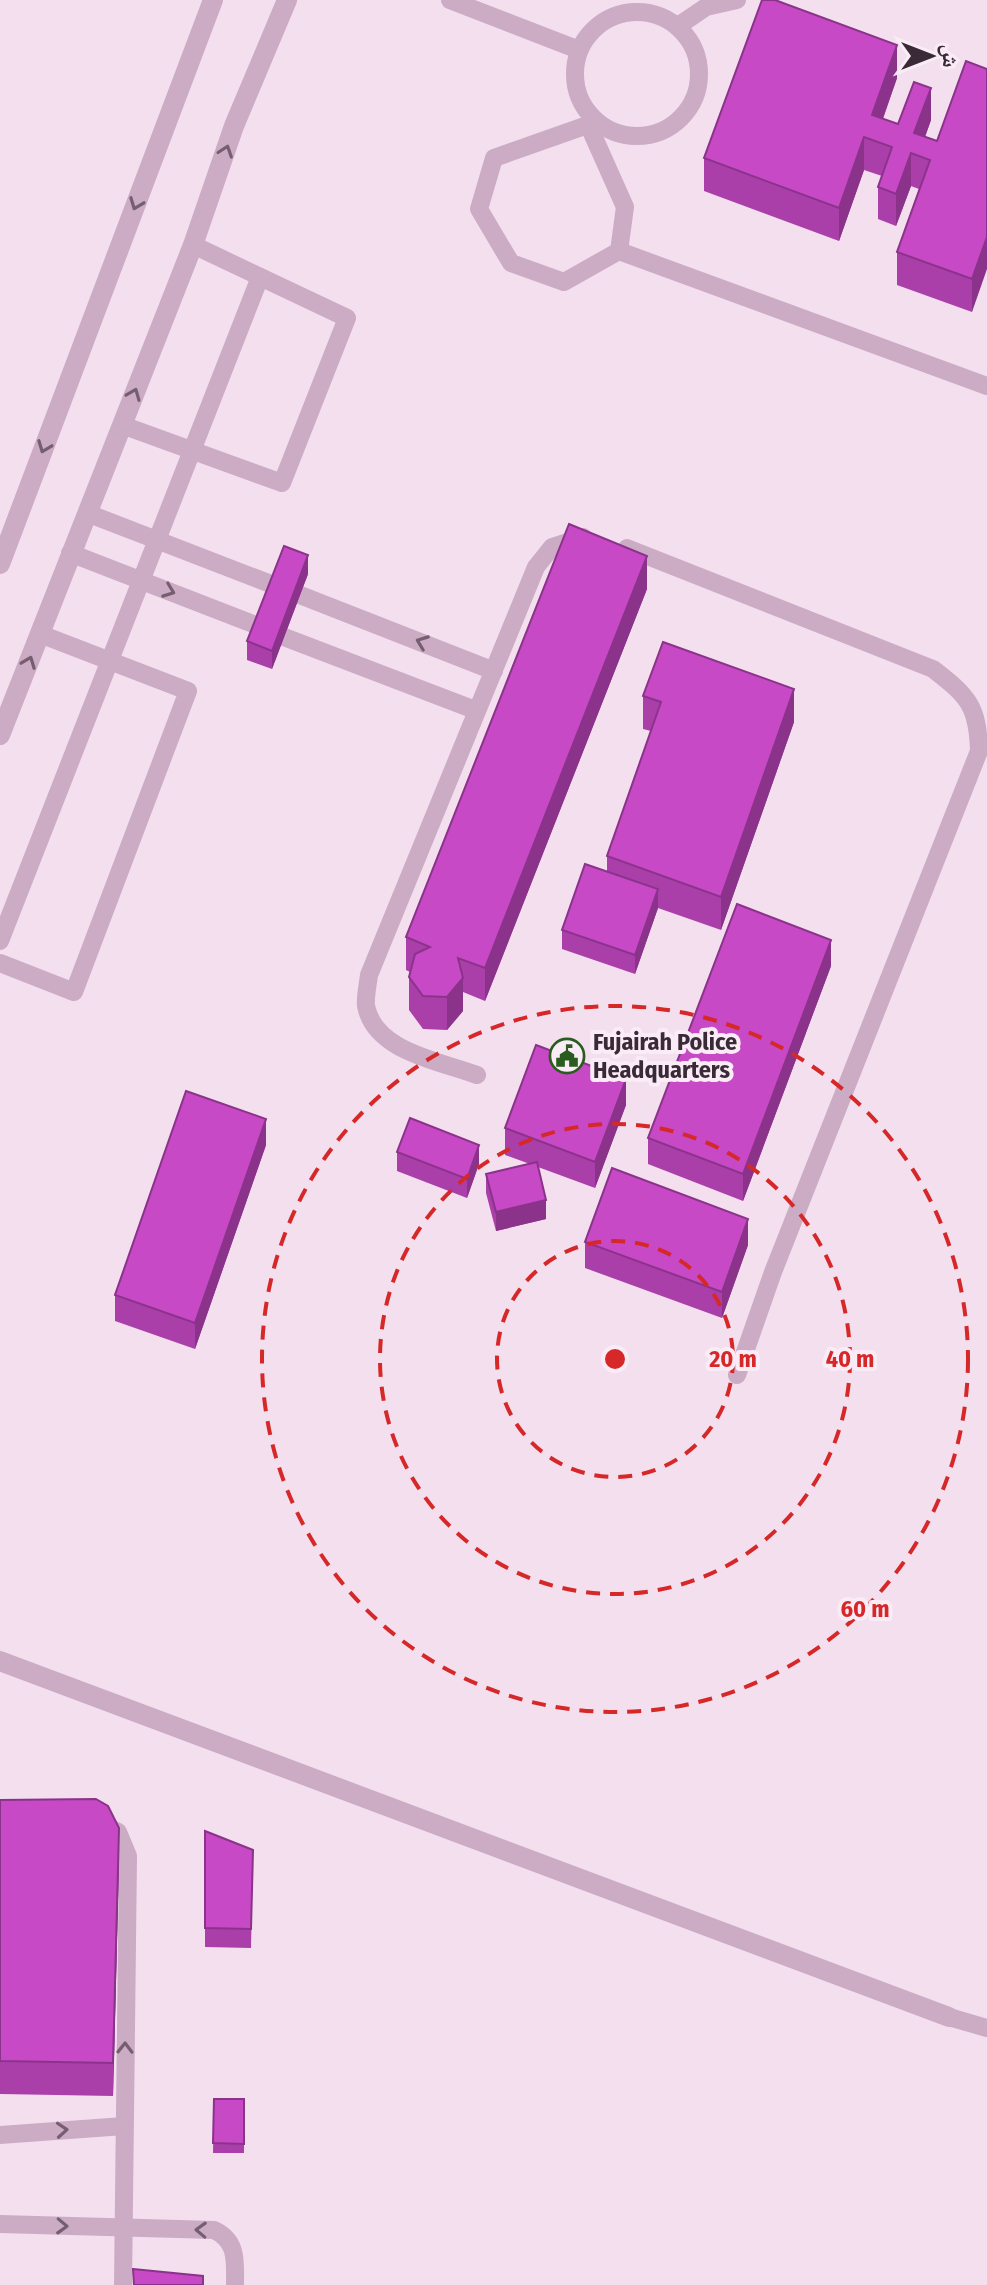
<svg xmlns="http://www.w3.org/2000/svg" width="987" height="2285" font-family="'Fira Sans Condensed','Noto Naskh Arabic',sans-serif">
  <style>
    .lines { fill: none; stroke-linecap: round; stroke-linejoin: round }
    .service { stroke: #ccabc5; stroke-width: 18 }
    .tertiary { stroke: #ccabc5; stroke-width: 20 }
    .wall { fill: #ab3faa }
    .shaded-wall { fill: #8b338b }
    .building { fill: #c749c6; stroke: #8b338b; stroke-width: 2 }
    .oneway { stroke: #745e70 }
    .ring { fill: none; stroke: #d62828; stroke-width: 4; stroke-dasharray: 14 10 }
    .labels { text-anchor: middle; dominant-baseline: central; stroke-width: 8; stroke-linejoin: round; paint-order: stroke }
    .poi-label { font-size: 24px; font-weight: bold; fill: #3a2a38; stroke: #faecf6; text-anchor: start }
    .centre { fill: #d62828; stroke: #faecf6; stroke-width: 4 }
    .ring-label { font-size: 24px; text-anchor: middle; font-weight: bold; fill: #d62828; stroke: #faecf6; stroke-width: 8; stroke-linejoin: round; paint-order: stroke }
  </style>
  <rect width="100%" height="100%" fill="#f3dfed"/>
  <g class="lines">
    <g class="service">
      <polyline points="450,0 579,50"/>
      <circle cx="637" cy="74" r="62"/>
      <polyline points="678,26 706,7 737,0"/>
      <polyline points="596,122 494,158 479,209 511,263 564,282 619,251 987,386"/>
      <polyline points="596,122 592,133 625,207 619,251"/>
      <polyline points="122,425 282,483 347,318 193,245"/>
      <polyline points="87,513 276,586"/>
      <path d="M627 548 933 669C968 696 978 706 979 751L773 1272 737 1375"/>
      <polyline points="70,553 261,627"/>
      <polyline points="300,595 494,671"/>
      <polyline points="284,637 475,710"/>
      <polyline points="0,941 260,277"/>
      <polyline points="0,963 74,992 188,691 40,634"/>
      <path d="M477 1075C440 1061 375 1052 366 1006 365 997 368 984 369 975L536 567 552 547 583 537"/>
      <polyline points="99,1823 118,1832 128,1856 123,2285"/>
      <polyline points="949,2017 987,2028"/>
      <polyline points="0,2135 124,2126"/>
      <path d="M0 2224 214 2230C238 2241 235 2262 235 2285"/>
    </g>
    <g class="tertiary">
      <polyline points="0,564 213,0"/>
      <polyline points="0,735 193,245 234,126 287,0"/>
      <polyline points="0,1661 949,2017"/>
    </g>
  </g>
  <g class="wall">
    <polygon points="987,69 972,312 897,285 897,252 919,189 911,186 896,226 878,219 878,187 882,176 864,170 839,241 704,191 704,158 897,78 883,119 898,124 931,120 925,137 937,141"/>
    <polygon points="308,574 272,669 247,660 247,641"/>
    <polygon points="647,589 485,1001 463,992 463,1011 447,1030 423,1029 409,1010 409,977 410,972 406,970 406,937"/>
    <polygon points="643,696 794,722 721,930 658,908 635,974 562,949 562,930 607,871 607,856 651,731 643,729"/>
    <polygon points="831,966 743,1201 648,1164 648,1138"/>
    <polygon points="626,1105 595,1188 538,1167 546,1219 496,1231 486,1193 486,1174 530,1164 505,1155 505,1128"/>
    <polygon points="266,1145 195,1349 115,1321 115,1295"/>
    <polygon points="397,1152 479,1164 467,1198 397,1171"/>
    <polygon points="585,1242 748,1245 722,1318 585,1268"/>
    <polygon points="0,1800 119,1861 113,2096 0,2094"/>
    <polygon points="205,1831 253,1850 251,1948 205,1947"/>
    <polygon points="214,2099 244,2099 244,2153 213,2153"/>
  </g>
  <g class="shaded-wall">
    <polygon points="897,45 897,78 875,140 872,115"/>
    <polygon points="931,88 931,120 918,156 914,133"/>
    <polygon points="864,137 864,170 839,241 839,208"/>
    <polygon points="911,153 911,186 896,226 896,194"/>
    <polygon points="987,237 987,269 972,312 972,279"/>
    <polygon points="308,555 308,574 272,669 272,651"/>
    <polygon points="647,556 647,589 485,1001 485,968"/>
    <polygon points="794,689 794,722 721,930 721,897"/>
    <polygon points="658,889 658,908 635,974 635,955"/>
    <polygon points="831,940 831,966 743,1201 743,1174"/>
    <polygon points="463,978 463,1011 447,1030 447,997"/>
    <polygon points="626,1079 626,1105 595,1188 595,1162"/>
    <polygon points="266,1119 266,1145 195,1349 195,1323"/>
    <polygon points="479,1145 479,1164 467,1198 467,1179"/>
    <polygon points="546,1200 546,1219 496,1231 496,1212"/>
    <polygon points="748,1219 748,1245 722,1318 722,1292"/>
    <polygon points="119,1828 119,1861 113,2096 113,2063"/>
  </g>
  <g class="building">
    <polygon points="762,0 775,0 897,45 872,115 898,124 914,82 931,88 914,133 937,141 966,61 987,69 987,237 972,279 897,252 930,160 911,153 896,194 878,187 892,147 864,137 839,208 704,158"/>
    <polygon points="569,524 647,556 485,968 458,958 463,978 447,997 423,996 409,977 415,954 430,947 406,937"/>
    <polygon points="284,546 308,555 272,651 247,641"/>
    <polygon points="663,642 794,689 721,897 607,856 661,702 643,696"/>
    <polygon points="585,864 658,889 635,955 562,930"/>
    <polygon points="737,904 831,940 743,1174 648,1138"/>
    <polygon points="536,1045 626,1079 595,1162 505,1128"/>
    <polygon points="186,1091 266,1119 195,1323 115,1295"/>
    <polygon points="410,1118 479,1145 467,1179 397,1152"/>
    <polygon points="537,1162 546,1200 496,1212 486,1174"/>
    <polygon points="612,1168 748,1219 722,1292 585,1242"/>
    <polygon points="96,1799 108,1806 119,1828 113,2063 0,2061 0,1800"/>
    <polygon points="205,1831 253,1850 251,1929 205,1928"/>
    <polygon points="214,2099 244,2099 244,2144 213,2143"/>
    <polygon points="133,2269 203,2276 203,2285 134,2285"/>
  </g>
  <defs><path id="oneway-chevron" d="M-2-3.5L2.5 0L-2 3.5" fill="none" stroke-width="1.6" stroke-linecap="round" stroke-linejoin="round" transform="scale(2)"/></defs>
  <g class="oneway">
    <use href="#oneway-chevron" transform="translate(226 151) rotate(-71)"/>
    <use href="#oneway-chevron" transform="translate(136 204) rotate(111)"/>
    <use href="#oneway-chevron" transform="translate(134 394) rotate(-68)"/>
    <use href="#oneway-chevron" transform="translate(44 447) rotate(111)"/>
    <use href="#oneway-chevron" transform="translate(169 591) rotate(21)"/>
    <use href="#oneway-chevron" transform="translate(422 642) rotate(-159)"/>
    <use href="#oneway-chevron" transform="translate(29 662) rotate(-69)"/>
    <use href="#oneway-chevron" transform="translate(125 2048) rotate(-89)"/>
    <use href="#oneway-chevron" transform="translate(62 2130) rotate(-4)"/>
    <use href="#oneway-chevron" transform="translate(62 2226) rotate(2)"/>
    <use href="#oneway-chevron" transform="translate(201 2230) rotate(-178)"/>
  </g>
  <g class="ring">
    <circle cx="615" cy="1359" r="118"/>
    <circle cx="615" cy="1359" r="235"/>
    <circle cx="615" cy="1359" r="353"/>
  </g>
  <defs>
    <g id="civic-ring" transform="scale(1.8)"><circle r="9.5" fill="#faecf6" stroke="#295c1f" stroke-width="1.5"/><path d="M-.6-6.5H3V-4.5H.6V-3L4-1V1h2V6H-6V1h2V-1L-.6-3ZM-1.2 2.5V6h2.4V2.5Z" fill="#295c1f"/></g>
  </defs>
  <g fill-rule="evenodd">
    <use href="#civic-ring" x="567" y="1056"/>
  </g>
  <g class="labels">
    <g class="poi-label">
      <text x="593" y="1042">Fujairah Police<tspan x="593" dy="28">Headquarters</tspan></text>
    </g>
  </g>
  <circle cx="615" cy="1359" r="12" class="centre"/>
  <g class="ring-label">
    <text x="733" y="1367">20 m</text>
    <text x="850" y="1367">40 m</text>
    <text x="865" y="1617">60 m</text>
  </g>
  <g transform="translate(931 56) rotate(90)" stroke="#faecf6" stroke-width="6" paint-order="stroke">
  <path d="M0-6L14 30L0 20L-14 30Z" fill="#3a2a38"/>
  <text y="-12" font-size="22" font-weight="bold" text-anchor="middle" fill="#3a2a38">ش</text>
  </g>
</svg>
